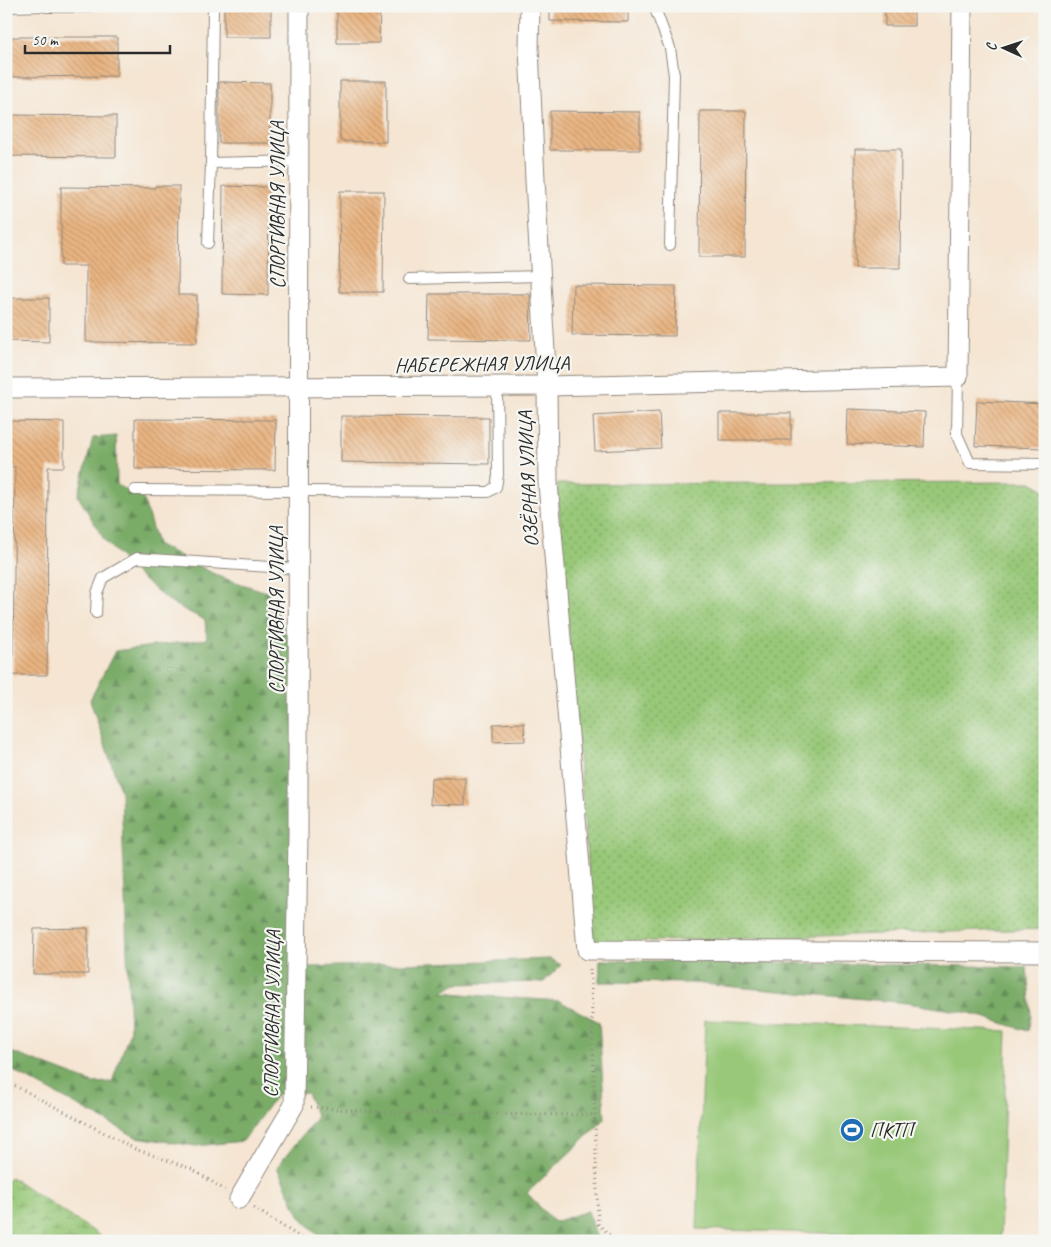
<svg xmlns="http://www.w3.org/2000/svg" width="1051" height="1247" font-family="Caveat,sans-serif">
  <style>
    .grass { fill: url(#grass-dots); stroke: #627a52 }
    .forest { fill: url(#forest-firs); stroke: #526c4a }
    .wetland { fill: url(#wetland-marsh); stroke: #627a52 }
    .pitch { fill: #98c878; stroke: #627a52 }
    .building { fill: url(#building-back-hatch) }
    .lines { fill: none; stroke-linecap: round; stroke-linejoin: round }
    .service-casing { stroke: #90887e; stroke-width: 12 }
    .minor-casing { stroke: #90887e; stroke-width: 21 }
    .path { stroke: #90887e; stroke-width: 3; stroke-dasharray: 1 4; stroke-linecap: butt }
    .service { stroke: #fff; stroke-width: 10 }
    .minor { stroke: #fff; stroke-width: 19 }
    .labels { text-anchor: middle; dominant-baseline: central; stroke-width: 4.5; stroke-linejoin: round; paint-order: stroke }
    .street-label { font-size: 20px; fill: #2b2b2b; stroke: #f6f6f2 }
    .poi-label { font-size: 20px; fill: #2b2b2b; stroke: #f6f6f2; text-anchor: start }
  </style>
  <defs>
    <pattern id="grass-dots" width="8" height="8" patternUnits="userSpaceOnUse" patternTransform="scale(1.25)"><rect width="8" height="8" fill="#98c878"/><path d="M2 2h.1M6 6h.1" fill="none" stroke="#7ca363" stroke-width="1.8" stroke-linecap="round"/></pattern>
    <pattern id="forest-firs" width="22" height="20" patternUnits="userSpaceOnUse" patternTransform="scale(1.25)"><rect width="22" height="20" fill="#7aac68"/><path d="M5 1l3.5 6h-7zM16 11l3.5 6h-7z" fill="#648c56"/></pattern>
    <pattern id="wetland-marsh" width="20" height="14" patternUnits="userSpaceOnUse" patternTransform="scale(1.25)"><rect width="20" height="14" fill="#98c878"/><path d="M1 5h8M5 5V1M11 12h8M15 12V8" fill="none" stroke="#7ca363"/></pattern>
    <pattern id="building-back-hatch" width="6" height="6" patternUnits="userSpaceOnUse" patternTransform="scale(1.25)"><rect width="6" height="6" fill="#eab582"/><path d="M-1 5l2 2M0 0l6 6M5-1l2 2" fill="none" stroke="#be936b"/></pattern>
  </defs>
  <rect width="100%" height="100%" fill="#f6f6f2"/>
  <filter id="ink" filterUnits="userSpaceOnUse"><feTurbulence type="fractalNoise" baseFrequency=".02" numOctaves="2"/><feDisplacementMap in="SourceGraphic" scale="10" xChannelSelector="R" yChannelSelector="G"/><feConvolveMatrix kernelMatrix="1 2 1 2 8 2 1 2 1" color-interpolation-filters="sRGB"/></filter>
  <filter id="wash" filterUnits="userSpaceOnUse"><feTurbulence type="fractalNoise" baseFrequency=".0096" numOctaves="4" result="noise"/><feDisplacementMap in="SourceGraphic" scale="20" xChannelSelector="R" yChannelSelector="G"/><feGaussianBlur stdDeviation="1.12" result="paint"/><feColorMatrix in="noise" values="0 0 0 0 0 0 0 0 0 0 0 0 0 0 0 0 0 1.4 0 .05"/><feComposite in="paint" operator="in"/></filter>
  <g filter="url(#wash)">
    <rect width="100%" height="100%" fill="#f5e5d2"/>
    <polygon class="grass" points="1031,482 1045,490 1045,929 594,943 557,484"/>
    <g class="forest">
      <polygon points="116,436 117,485 143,498 157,544 220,577 270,593 303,680 301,960 309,967 550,959 561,965 544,982 457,984 442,992 485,996 559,1001 599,1022 605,1119 527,1193 554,1222 588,1211 598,1241 325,1241 300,1217 277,1167 317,1117 307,1093 277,1094 243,1141 196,1146 136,1137 6,1067 6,1050 93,1083 112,1082 130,1031 121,792 90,700 115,651 207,639 205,620 173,604 139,576 105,541 78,496 93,438"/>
      <polygon points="600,960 1027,967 1031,1016 1028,1031 970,1013 907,1003 693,983 599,982"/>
    </g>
    <polygon class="wetland" points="11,1177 108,1241 6,1241 6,1181"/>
    <polygon class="pitch" points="705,1020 1007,1031 1000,1239 697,1229"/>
    <g id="blocks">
      <g class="building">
        <rect x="224" y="6" width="47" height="31"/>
        <polygon points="337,6 380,6 379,43 337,43"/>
        <polygon points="550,6 628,6 628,22 550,21"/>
        <rect x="885" y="6" width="29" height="20"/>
        <polygon points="6,37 117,37 117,76 6,77"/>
        <polygon points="340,81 386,81 386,142 340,141"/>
        <polygon points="219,82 270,83 270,143 219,143"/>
        <polygon points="550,111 640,112 640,150 550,150"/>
        <polygon points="700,111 746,111 745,257 699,257"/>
        <polygon points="6,115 116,116 116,157 6,156"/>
        <polygon points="855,149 901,149 900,268 855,268"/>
        <polygon points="155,186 179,186 178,295 197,295 197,343 86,342 86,266 61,266 61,187 155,188"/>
        <polygon points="223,186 269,187 268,295 222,294"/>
        <polygon points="340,191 384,191 383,292 339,292"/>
        <polygon points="573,285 676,286 675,336 572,335"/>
        <polygon points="429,294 530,294 531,340 428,339"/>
        <polygon points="6,298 49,298 49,342 6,341"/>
        <polygon points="977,401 1045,404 1045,448 975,446"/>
        <polygon points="848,409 925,412 924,447 847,444"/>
        <polygon points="659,412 661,448 595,451 593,416"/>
        <rect x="719" y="413" width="72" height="27"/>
        <polygon points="341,416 489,417 489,464 341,462"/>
        <polygon points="135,419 276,420 275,470 135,469"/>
        <polygon points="6,421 64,422 64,467 48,467 47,675 13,675 15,467 6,466"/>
        <polygon points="524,723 525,741 493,742 493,724"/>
        <polygon points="431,778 465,778 465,805 430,804"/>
        <polygon points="88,928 88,974 33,974 34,929"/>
      </g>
    </g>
  </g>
  <g filter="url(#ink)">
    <use href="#blocks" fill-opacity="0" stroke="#90887e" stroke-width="1"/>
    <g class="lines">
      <g class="service-casing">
        <g id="service">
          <polyline points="654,6 670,48 674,75 670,245"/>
          <polyline points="6,7 46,6"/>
          <polyline points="46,7 88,7"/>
          <polyline points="211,163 213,6"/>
          <polyline points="208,243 211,163 300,161"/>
          <polyline points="409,279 541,276"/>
          <polyline points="958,377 957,434 970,463 1045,464"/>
          <polyline points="135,490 488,492 496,487 498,475 497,386"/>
          <polyline points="96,613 97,593 103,578 137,558 299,569"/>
        </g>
      </g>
      <g class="minor-casing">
        <g id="minor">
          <polyline points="530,6 529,48 535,180 547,386 548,483 587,950 1045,952"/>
          <polyline points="6,388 547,386 958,377 962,6"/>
          <polyline points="239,1199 294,1105 298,833 299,6"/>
        </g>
      </g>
      <g class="path">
        <polyline points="590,969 591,982 598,1224 616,1241"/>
        <polyline points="6,1081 135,1149 192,1169 225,1190"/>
        <polyline points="311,1107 390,1113 595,1115"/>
        <polyline points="254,1208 306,1241"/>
      </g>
      <use href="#service" class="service"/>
      <use href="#minor" class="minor"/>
    </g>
  </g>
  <defs>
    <g id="stadium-disc" transform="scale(1.25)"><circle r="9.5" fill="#1f6fb2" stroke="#f6f6f2"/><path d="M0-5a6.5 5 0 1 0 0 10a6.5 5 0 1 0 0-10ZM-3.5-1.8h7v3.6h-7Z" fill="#fff"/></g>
  </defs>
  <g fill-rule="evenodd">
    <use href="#stadium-disc" x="852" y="1130"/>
  </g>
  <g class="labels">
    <g class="street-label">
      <text transform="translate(277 205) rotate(-90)">СПОРТИВНАЯ УЛИЦА</text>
      <text transform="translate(482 364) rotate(-1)">НАБЕРЕЖНАЯ УЛИЦА</text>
      <text transform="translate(528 479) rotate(-93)">ОЗЁРНАЯ УЛИЦА</text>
      <text transform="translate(276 610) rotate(-90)">СПОРТИВНАЯ УЛИЦА</text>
      <text transform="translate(272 1014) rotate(-89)">СПОРТИВНАЯ УЛИЦА</text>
    </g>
    <g class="poi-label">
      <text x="870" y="1130">ПКТП</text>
    </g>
  </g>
  <rect width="1051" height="1247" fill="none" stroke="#f6f6f2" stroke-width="25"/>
  <g transform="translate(1004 48) rotate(273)" stroke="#f6f6f2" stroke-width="4" paint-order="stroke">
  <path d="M0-4L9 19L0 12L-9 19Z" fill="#2b2b2b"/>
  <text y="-8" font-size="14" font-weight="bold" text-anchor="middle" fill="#2b2b2b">С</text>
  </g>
  <path d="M25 45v8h145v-8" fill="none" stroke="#2b2b2b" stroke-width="2.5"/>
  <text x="32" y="45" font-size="15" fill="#2b2b2b" stroke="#f6f6f2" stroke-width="4" paint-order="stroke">50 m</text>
</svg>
